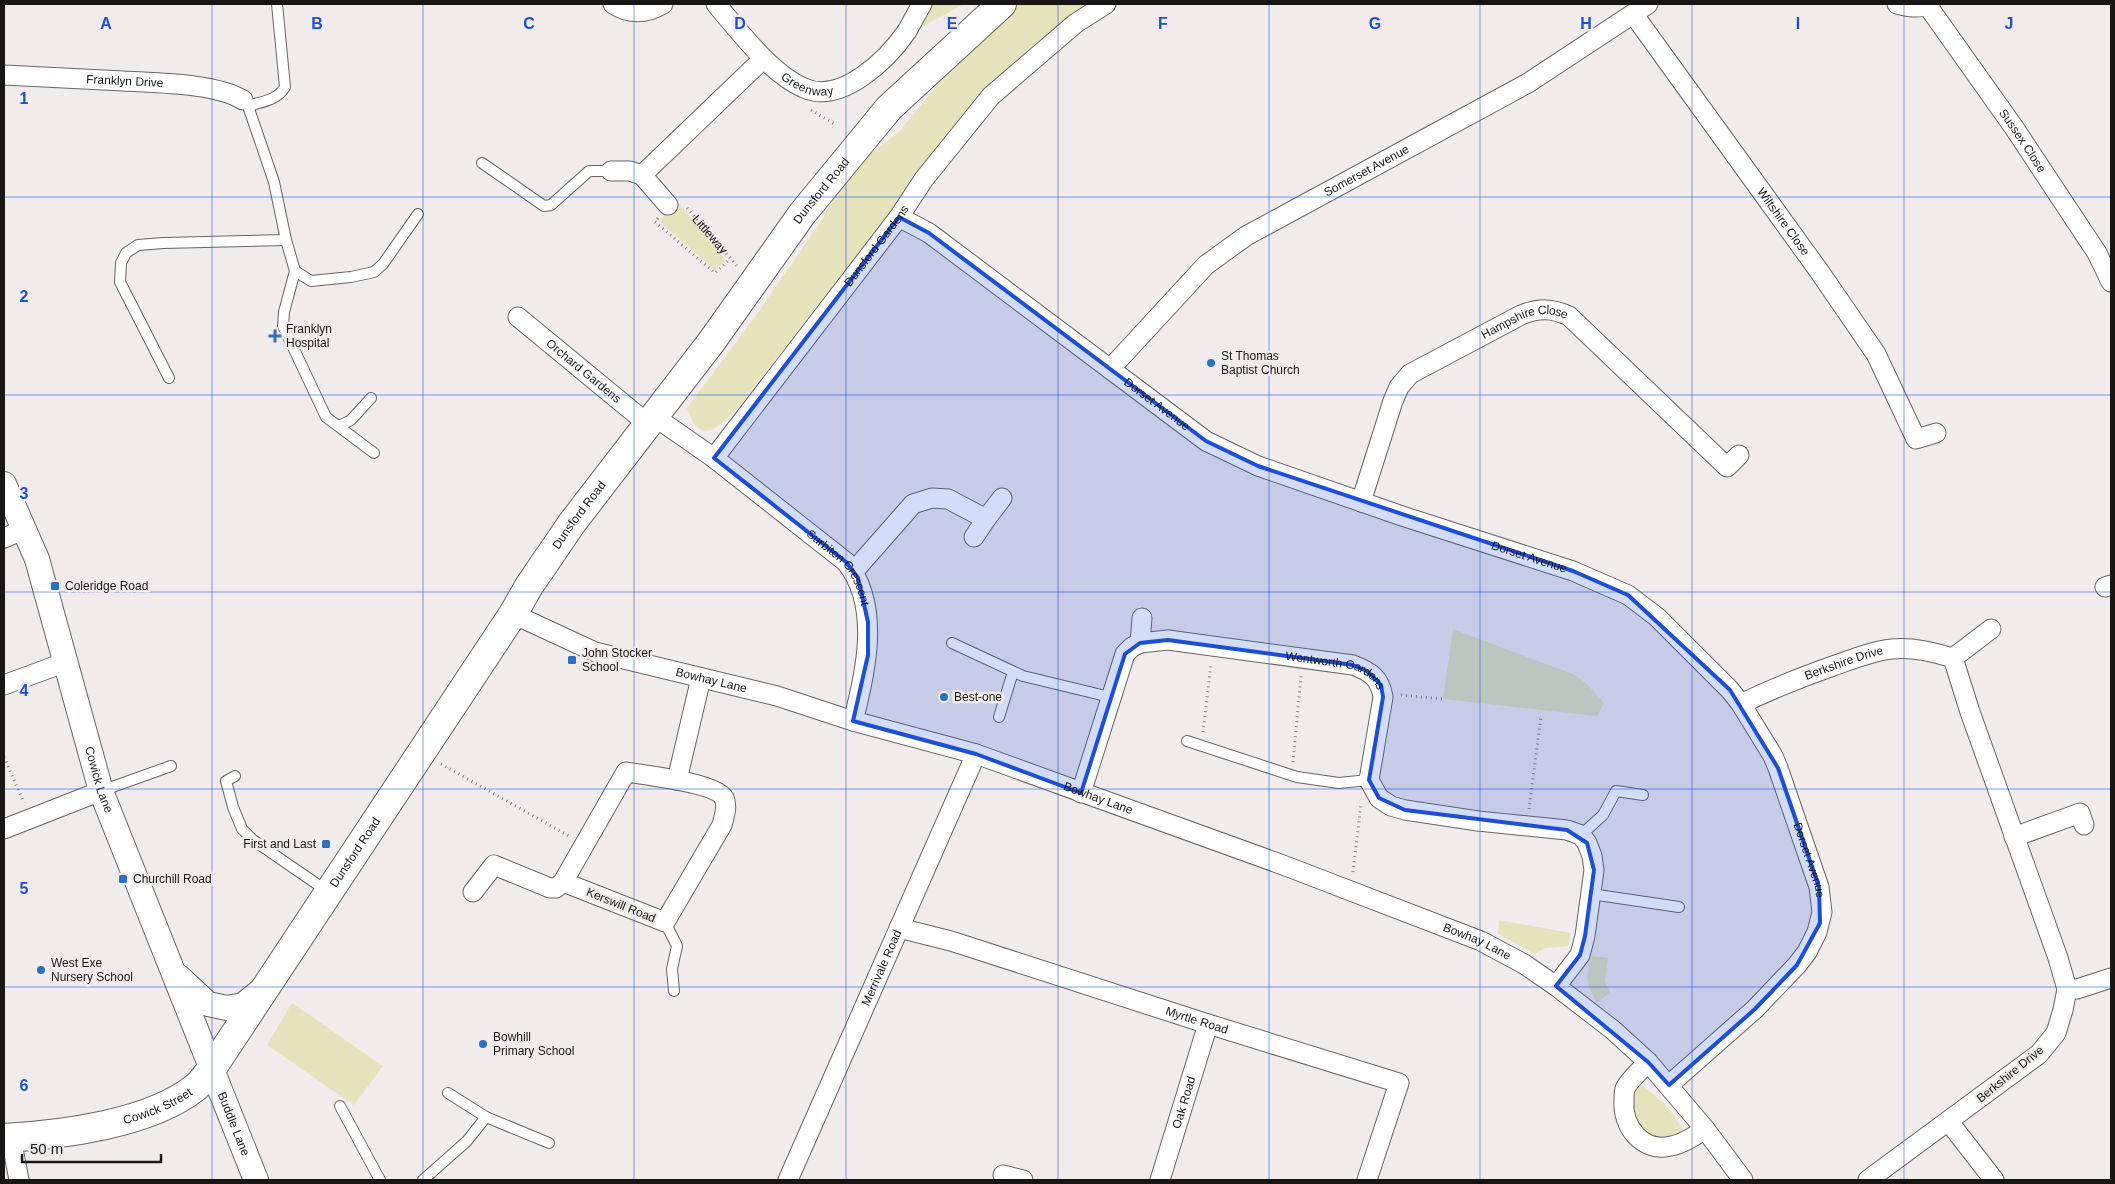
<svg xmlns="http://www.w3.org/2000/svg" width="2115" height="1184" font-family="Arial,sans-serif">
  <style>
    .green { fill: #e4e3bb }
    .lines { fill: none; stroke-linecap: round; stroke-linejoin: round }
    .service-casing { stroke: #686463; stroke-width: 12 }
    .minor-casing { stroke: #686463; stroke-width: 21 }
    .tertiary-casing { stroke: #686463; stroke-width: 26 }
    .secondary-casing { stroke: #686463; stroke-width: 30 }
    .path { stroke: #858281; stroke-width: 3; stroke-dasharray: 1 4; stroke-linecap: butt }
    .service { stroke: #fff; stroke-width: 10 }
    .minor { stroke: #fff; stroke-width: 19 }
    .tertiary { stroke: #fff; stroke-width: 24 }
    .secondary { stroke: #fff; stroke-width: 28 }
    .marked { fill: #1d4ed8; fill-opacity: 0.2; stroke: #1d4ed8; stroke-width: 4; stroke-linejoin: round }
    .grid { fill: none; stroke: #1d4ed8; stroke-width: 1; stroke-opacity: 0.55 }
    .poi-dot { fill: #2b70c1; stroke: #f1eceb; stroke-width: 2 }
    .labels { text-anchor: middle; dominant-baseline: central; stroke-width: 5; stroke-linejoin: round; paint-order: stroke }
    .street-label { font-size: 12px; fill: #181716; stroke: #f1eceb }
    .poi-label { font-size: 12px; fill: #181716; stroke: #f1eceb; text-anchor: start }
    .grid-label { font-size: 16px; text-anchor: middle; font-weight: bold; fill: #1d4ed8; stroke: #f1eceb; stroke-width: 5; stroke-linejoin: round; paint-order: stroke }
  </style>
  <rect width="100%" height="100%" fill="#f1eceb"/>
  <g class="green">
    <polygon points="932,4 964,4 920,28"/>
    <path d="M1019 4H1094L914 181 739 406C721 426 700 449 687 408L755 317 817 227 846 180 866 157 899 132 966 50Z"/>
    <polygon points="677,201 725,260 715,270 659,221"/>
    <polygon points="1453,629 1573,674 1586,683 1604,703 1597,716 1443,699"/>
    <polygon points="1499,920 1571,933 1568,946 1545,948 1535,954 1498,934"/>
    <path d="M1592 956 1608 958 1605 981 1610 992 1597 1003C1586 984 1585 976 1592 956Z"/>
    <polygon points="292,1003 383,1066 354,1105 267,1045"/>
    <path d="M1638 1085H1642L1666 1105 1684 1131 1679 1137C1673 1137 1665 1140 1659 1139 1635 1136 1633 1111 1632 1092Z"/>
  </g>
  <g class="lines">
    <g class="service-casing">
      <g id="service">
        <path d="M248 106C261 102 278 100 285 87L277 4"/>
        <polyline points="482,163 544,206 551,205 589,171 611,171"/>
        <polyline points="286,240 295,271 284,312 283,326 326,417 374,453"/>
        <polyline points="295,271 311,281 351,277 374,272 383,264 418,214"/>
        <polyline points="169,378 120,282 121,263 126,253 138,245 163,243 286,240 274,182 248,106 243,100"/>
        <polyline points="339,426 351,420 371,398"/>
        <polyline points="952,643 1023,676 1110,697"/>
        <polyline points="999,717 1013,672"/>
        <polyline points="1187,741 1297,777 1339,783 1369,780"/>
        <polyline points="235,776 226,781 233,807 242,829 253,840 327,891"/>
        <polyline points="101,791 171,766"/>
        <polyline points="1581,835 1603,815 1616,791 1643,795"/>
        <polyline points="1591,894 1679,907"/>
        <polyline points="665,922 677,946 672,969 674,991"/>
        <polyline points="448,1093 486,1117 549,1143"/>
        <polyline points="340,1106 380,1180"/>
        <polyline points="423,1180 467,1141 486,1117"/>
      </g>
    </g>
    <g class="minor-casing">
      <g id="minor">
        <path d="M613 4C630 15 646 14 663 4"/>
        <path id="s2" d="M716 4C739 31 771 74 804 88 841 105 888 59 907 31 912 22 917 13 922 4"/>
        <path d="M1897 4C1908 7 1919 9 1930 4"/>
        <path id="s3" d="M1927 5 2015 129 2097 253 2111 282"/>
        <path id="s4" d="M1634 15 1819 271 1876 354 1916 439 1936 433"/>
        <path id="s5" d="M4 75C43 77 83 79 123 81 156 83 216 83 243 100"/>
        <polyline points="611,171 630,171 642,175"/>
        <polyline points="668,205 642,175 763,59"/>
        <path id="s6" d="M899 217 929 233 1206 441 1258 466 1402 516 1573 571 1628 595 1657 617 1730 690 1741 704 1773 756 1778 768 1819 887 1822 912 1817 932 1807 952 1797 965 1755 1009 1669 1085"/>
        <path id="s7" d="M518 317 649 425"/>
        <path id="s8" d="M1110 369 1206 265 1246 236 1528 83 1648 4"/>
        <path id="s9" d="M655 417 714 458 899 217 924 179 991 96 1076 23 1106 4"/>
        <path id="s10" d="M714 458 846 562C881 605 866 672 853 721"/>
        <path id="s11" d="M1361 502 1393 401 1399 387 1410 374 1521 315C1539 308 1552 308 1569 316L1727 467 1739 455"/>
        <polyline points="974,537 986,519"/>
        <polyline points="4,538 25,529"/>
        <polyline points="854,571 913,504 932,498 948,499 986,519 1002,498"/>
        <polyline points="2105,587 2111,585"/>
        <path id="s12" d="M513 614 595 652 777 696 853 721 976 754 1283 865 1481 941 1524 964 1556 986 1613 1030 1648 1062 1705 1129 1743 1180"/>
        <path id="s13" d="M1140 643 1168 640 1353 665C1371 672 1380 678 1383 697L1369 780 1379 798 1391 806 1405 810 1478 821 1567 830 1581 835 1587 843 1592 856 1594 870 1585 936 1580 955 1556 986"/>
        <polyline points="1953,658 1991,629"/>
        <polyline points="4,685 66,662"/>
        <path id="s14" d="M1741 704C1771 689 1802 677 1833 666 1853 659 1872 651 1892 649 1913 647 1933 652 1953 658L1970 712 2058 958 2067 989 2063 1010 2056 1033 2039 1054 1868 1180"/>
        <polyline points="677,780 701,678"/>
        <polyline points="1081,793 1125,654 1132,647 1140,643 1142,618"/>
        <polyline points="4,829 101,791"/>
        <polyline points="2014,837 2080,813 2084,825"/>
        <path d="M473 892 494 865 550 888H556L563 882 626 772C644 775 716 783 724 798 728 806 724 817 722 825L665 922 563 882"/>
        <path id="s15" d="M899 928 951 941 1208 1024 1399 1083 1367 1180"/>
        <polyline points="2067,989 2077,989 2111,978"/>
        <path d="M1648 1062C1642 1069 1628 1081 1625 1089 1624 1092 1624 1097 1624 1100 1622 1126 1642 1153 1671 1146 1683 1144 1695 1136 1705 1129"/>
        <polyline points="1949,1122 1994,1180"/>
        <polyline points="11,1138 19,1180"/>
        <polyline points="1003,1175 1023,1180"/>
        <path id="s16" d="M788 1180 976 754"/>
        <path id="s17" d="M1160 1180 1208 1024"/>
      </g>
    </g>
    <g class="tertiary-casing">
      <g id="tertiary">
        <path id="s18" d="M4 484 37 559 101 791 256 1180"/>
        <polyline points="179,977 208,1004 227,1008 243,1005 263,989"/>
      </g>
    </g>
    <g class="secondary-casing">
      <g id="secondary">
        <path id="s19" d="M4 1138C61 1135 150 1124 196 1087 202 1082 206 1075 211 1070L513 614 529 586 572 523 712 341 802 214 889 108 1002 4"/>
      </g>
    </g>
    <g class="path">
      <polyline points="811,110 836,125"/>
      <path id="s1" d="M687 208 738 267"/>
      <polyline points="658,218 655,222 715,273 730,259"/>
      <polyline points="1401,695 1443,699"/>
      <polyline points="1203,732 1211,664"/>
      <polyline points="4,757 24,803"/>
      <polyline points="1293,762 1301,676"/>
      <polyline points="441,764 569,836"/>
      <polyline points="1529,809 1541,716"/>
      <polyline points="1353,872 1361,804"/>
    </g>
    <use href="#service" class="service"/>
    <use href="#minor" class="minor"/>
    <use href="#tertiary" class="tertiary"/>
    <use href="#secondary" class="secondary"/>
  </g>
  <path class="marked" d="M899 217 929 233 1206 441 1258 466 1573 571 1628 595 1730 690 1778 768 1819 887 1820 923 1797 965 1755 1009 1669 1085 1648 1062 1556 986 1580 955 1585 936 1594 870 1587 843 1567 830 1405 810 1379 798 1369 780 1383 697 1381 685 1367 671 1353 665 1168 640 1140 643 1125 654 1081 793 976 754 853 721 868 655V622L858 578 846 562 714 458Z"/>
  <path class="grid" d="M212 4V1180M423 4V1180M634 4V1180M846 4V1180M1058 4V1180M1269 4V1180M1480 4V1180M1692 4V1180M1904 4V1180M4 197H2111M4 395H2111M4 592H2111M4 789H2111M4 987H2111"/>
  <g class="poi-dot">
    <path d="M272.5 328.5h5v5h5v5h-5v5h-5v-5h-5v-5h5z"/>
    <circle cx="1211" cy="363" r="5"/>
    <rect x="50" y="581" width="10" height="10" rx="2.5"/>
    <rect x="567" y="655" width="10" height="10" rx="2.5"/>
    <circle cx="944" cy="697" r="5"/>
    <rect x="321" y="839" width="10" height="10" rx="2.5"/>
    <rect x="118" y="874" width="10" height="10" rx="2.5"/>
    <circle cx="41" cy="970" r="5"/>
    <circle cx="483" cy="1044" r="5"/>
  </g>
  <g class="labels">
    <g class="street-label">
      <text stroke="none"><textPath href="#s2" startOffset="125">Greenway</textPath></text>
      <text stroke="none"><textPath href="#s5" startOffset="121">Franklyn Drive</textPath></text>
      <text stroke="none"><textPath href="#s3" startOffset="166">Sussex Close</textPath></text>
      <text stroke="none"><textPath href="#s8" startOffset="328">Somerset Avenue</textPath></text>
      <text stroke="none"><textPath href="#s19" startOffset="1295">Dunsford Road</textPath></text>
      <text stroke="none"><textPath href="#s4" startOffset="255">Wiltshire Close</textPath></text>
      <text stroke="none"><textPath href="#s1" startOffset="35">Littleway</textPath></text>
      <text stroke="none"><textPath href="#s9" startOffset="339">Dunsford Gardens</textPath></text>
      <text stroke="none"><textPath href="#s11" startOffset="266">Hampshire Close</textPath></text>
      <text stroke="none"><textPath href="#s7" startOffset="85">Orchard Gardens</textPath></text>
      <text stroke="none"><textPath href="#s6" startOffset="319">Dorset Avenue</textPath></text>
      <text stroke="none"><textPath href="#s19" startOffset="890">Dunsford Road</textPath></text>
      <text stroke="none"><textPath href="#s6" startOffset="724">Dorset Avenue</textPath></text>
      <text stroke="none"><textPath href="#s10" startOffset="168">Surbiton Crescent</textPath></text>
      <text stroke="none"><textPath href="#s14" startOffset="111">Berkshire Drive</textPath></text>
      <text stroke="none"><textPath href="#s13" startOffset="200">Wentworth Gardens</textPath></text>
      <text stroke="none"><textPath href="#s12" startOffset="210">Bowhay Lane</textPath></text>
      <text stroke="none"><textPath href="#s18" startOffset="311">Cowick Lane</textPath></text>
      <text stroke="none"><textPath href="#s12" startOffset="615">Bowhay Lane</textPath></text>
      <text stroke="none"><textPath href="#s19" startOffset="485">Dunsford Road</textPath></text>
      <text stroke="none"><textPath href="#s6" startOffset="1159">Dorset Avenue</textPath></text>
      <text transform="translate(621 905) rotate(22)">Kerswill Road</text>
      <text stroke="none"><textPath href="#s12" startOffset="1020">Bowhay Lane</textPath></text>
      <text stroke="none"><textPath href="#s16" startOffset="232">Merrivale Road</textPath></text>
      <text stroke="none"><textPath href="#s15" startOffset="312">Myrtle Road</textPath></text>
      <text transform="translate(2010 1074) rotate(-39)">Berkshire Drive</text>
      <text stroke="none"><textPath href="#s17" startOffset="81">Oak Road</textPath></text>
      <text stroke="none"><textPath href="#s19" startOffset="158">Cowick Street</textPath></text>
      <text stroke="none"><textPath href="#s18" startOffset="681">Buddle Lane</textPath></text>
    </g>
    <g class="poi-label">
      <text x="286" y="329">Franklyn<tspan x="286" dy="14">Hospital</tspan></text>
      <text x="1221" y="356">St Thomas<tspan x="1221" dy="14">Baptist Church</tspan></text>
      <text x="65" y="586">Coleridge Road</text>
      <text x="582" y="653">John Stocker<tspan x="582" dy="14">School</tspan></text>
      <text x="954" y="697">Best-one</text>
      <text x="316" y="844" text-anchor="end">First and Last</text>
      <text x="133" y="879">Churchill Road</text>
      <text x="51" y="963">West Exe<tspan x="51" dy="14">Nursery School</tspan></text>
      <text x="493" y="1037">Bowhill<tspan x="493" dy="14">Primary School</tspan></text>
    </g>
  </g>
  <g class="grid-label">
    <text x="106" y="29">A</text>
    <text x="317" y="29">B</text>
    <text x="529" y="29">C</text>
    <text x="740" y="29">D</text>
    <text x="952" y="29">E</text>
    <text x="1163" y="29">F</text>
    <text x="1375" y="29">G</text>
    <text x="1586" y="29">H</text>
    <text x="1798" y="29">I</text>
    <text x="2009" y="29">J</text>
    <text x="24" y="104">1</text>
    <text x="24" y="302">2</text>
    <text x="24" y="499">3</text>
    <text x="24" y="696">4</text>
    <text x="24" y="894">5</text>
    <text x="24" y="1091">6</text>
  </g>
  <rect width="2115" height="1184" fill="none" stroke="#181716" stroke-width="10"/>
  <path d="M22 1154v8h139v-8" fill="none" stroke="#181716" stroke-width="2.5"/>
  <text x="30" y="1154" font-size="15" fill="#181716" stroke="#f1eceb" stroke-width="4" paint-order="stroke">50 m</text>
</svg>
